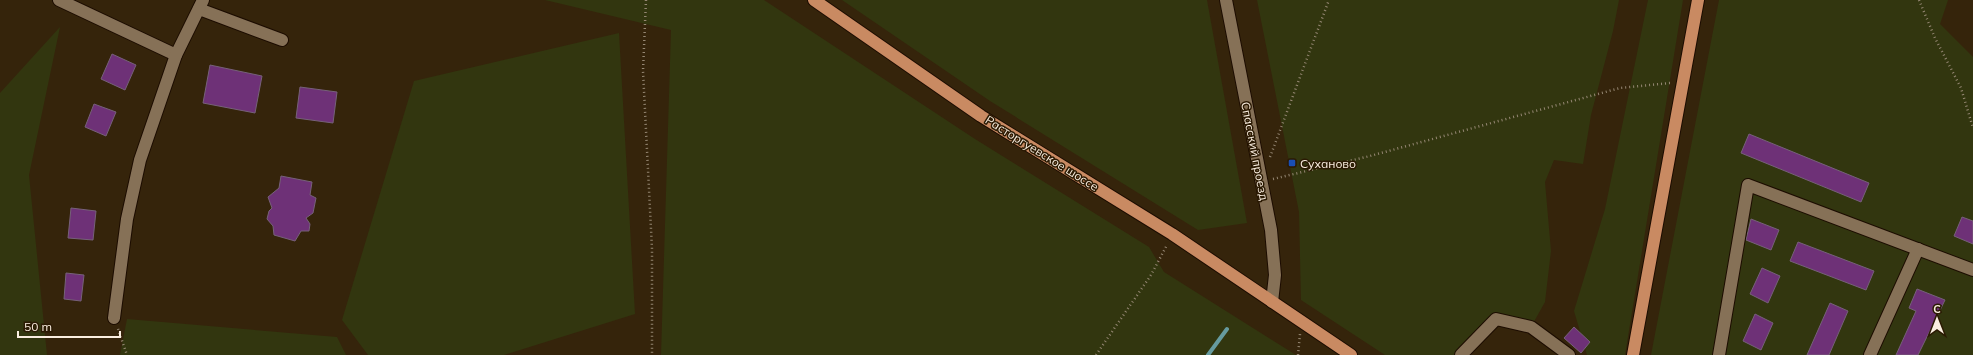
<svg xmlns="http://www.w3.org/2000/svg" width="1973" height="355" font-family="Mulish,sans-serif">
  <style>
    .green { fill: #32360f }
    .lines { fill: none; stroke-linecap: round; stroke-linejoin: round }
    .stream { stroke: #669b9f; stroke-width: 4 }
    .building { fill: #6e3177; stroke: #766179 }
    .minor-casing { stroke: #1c0c00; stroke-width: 14 }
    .major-casing { stroke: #1c0c00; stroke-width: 14 }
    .path { stroke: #958773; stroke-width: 2.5; stroke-dasharray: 1 3; stroke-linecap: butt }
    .minor { stroke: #867157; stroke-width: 12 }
    .major { stroke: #c98a62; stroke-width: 12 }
    .transit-dot { fill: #1a4fb4; stroke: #2b1a03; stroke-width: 1.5 }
    .labels { text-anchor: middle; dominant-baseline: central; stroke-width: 3; stroke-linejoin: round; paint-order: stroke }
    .street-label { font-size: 12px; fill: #faeee0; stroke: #2b1a03 }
    .poi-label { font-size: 12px; fill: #faeee0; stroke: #2b1a03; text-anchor: start }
  </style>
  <rect width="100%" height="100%" fill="#35240b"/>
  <g class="green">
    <polygon points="545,0 764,0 975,139 1149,247 1164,272 1296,355 661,355 671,30"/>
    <polygon points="842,0 1207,0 1247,223 1198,230 990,101"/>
    <polygon points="1257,0 1619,0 1613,31 1591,115 1583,164 1554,160 1545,182 1551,251 1545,302 1531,327 1496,319 1461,355 1385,355 1301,300 1299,212"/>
    <polygon points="1648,0 1683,0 1625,355 1587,355 1574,311 1605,209"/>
    <polygon points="1719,0 1948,0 1940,24 1973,57 1973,355 1651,355"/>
    <polygon points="60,27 29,175 47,355 0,355 0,93"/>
    <polygon points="619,33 635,314 504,355 368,355 342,320 414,81"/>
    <polygon points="127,319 337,337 346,355 120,355"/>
  </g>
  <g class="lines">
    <polyline class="stream" points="1208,355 1227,329"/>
  </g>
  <g class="building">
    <polygon points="112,54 136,65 125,90 101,79"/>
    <polygon points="210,65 262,76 255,113 203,103"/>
    <polygon points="300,87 337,92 333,123 296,118"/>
    <polygon points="94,104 116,112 106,136 85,127"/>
    <polygon points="1749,134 1869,183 1861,202 1741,153"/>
    <polygon points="281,176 312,182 310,195 316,198 313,213 306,218 310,224 309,231 301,231 295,241 274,235 273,226 267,219 269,211 272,208 268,197 279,188"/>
    <polygon points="71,208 96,211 93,240 68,238"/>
    <polygon points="1962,217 1973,221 1973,244 1954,236"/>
    <polygon points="1751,219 1779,230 1771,250 1746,240"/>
    <polygon points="1798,242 1874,271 1866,290 1790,261"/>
    <polygon points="1762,268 1780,276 1768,303 1750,294"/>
    <polygon points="66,273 84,275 81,301 64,299"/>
    <polygon points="1917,289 1945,300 1918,355 1896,355 1916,311 1909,308"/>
    <polygon points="1830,303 1848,311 1829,355 1807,355"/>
    <polygon points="1755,314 1773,323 1761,350 1743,341"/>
    <polygon points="1574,327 1590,342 1581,353 1564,338"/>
  </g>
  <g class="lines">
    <g class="minor-casing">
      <g id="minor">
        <polyline points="59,0 176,55"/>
        <polyline points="1226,0 1271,230 1275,275 1272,302"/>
        <polyline points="199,9 282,40"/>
        <polyline points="114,318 127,219 140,160 176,55 203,0"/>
        <polyline points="1461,355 1496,319 1531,327 1569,355"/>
        <polyline points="1719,355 1748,185 1973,270"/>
        <polyline points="1870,355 1918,249"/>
      </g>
    </g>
    <g class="major-casing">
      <g id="major">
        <polyline points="814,0 981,116 1172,234 1351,355"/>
        <polyline points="1633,355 1698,0"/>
      </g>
    </g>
    <g class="path">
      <polyline points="646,0 643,71 652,249 652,355"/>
      <polyline points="1919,0 1935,38 1961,88 1973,128"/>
      <polyline points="1270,157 1329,0"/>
      <polyline points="1273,179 1370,156 1620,88 1670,83"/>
      <polyline points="118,329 127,355"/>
      <polyline points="1096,355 1151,275 1167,245"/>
      <polyline points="1298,355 1300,334"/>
    </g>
    <use href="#minor" class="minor"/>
    <use href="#major" class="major"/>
  </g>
  <rect class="transit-dot" x="1288" y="159" width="8" height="8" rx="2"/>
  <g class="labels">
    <g class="street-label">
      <text transform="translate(1255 151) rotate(79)">Спасский проезд</text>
      <text transform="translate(1042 153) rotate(32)">Расторгуевское шоссе</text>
    </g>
    <g class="poi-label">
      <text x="1300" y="163">Суханово</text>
    </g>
  </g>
  <g transform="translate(1937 319)" stroke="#2b1a03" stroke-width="3" paint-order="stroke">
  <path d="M0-3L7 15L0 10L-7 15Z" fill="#faeee0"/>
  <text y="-6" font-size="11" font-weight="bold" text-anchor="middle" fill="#faeee0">С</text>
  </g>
  <path d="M18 331v6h102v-6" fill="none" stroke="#faeee0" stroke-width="2"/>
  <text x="24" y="331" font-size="12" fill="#faeee0" stroke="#2b1a03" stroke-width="3" paint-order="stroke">50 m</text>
</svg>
